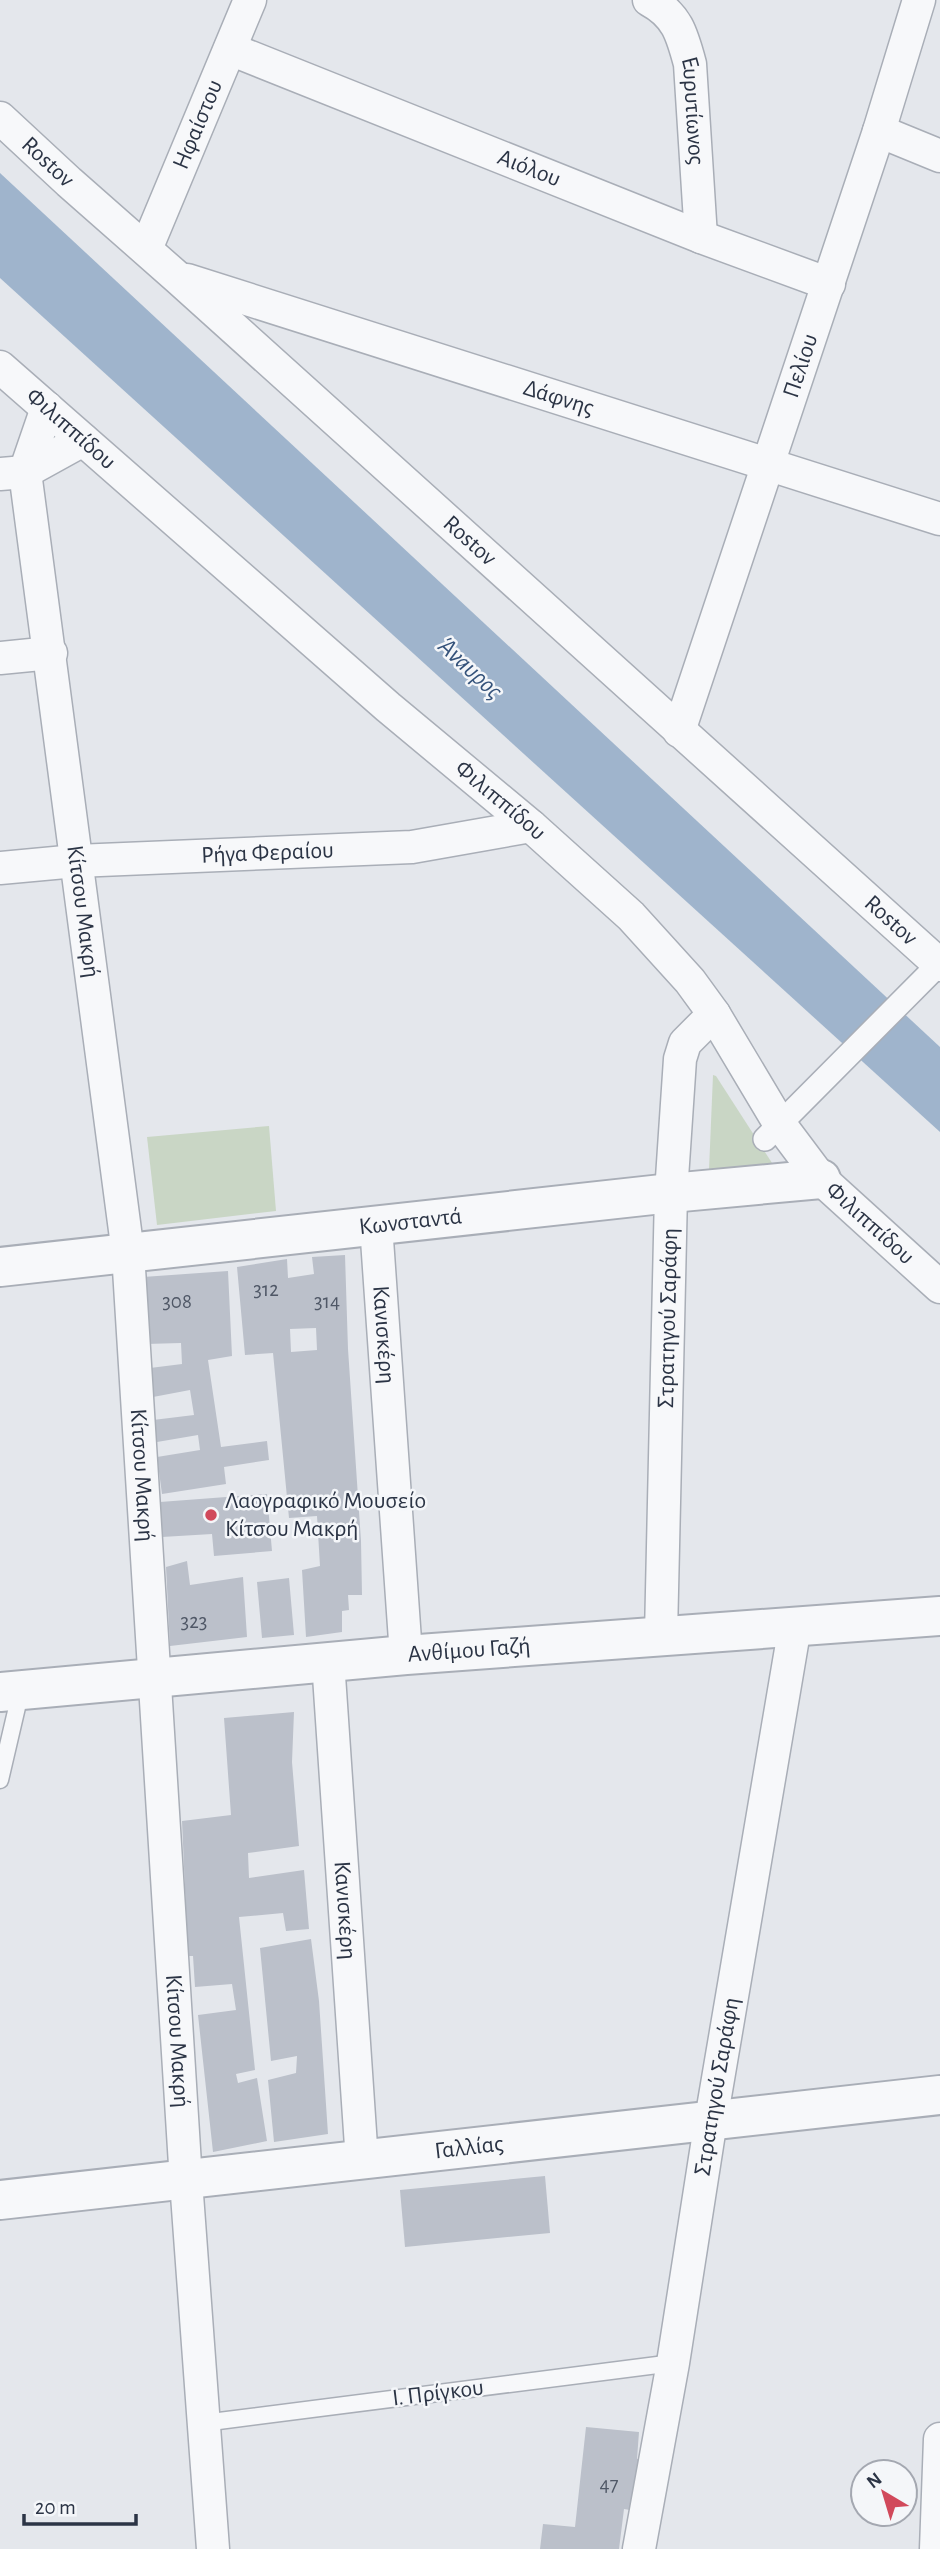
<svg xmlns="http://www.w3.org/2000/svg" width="940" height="2549" font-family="'Alegreya Sans',sans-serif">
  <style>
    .green { fill: #c9d6c5 }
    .water { fill: #9fb4cc }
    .building { fill: #bbc0ca; fill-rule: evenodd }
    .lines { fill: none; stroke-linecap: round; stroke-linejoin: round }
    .service-casing { stroke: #a9aeb7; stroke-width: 19 }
    .pedestrian-casing { stroke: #a9aeb7; stroke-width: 26 }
    .minor-casing { stroke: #a9aeb7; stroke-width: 35 }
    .tertiary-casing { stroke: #a9aeb7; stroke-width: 42 }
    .service { stroke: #f7f8fa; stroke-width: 16 }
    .pedestrian { stroke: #f7f8fa; stroke-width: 23 }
    .minor { stroke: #f7f8fa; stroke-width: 32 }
    .tertiary { stroke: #f7f8fa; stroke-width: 38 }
    .poi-dot { fill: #d1495b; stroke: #f4f6f9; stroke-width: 2.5 }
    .labels { text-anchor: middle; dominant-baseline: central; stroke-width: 5; stroke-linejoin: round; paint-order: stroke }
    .number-label { font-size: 21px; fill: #4f5766 }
    .street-label { font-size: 24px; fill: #2b3445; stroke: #f4f6f9 }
    .poi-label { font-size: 24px; fill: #2b3445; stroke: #f4f6f9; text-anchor: start }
    .water-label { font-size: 26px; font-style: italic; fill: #34527a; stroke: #f4f6f9 }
  </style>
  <rect width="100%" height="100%" fill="#e4e7ec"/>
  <g class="green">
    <polygon points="713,1075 716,1076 774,1166 713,1172 709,1170"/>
    <polygon points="269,1126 276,1211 157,1225 147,1137"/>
  </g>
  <polygon class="water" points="0,173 940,1047 940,1132 0,278"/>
  <g class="building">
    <path d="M345 1255 348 1349 361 1541 362 1595H348L349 1610 342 1611V1632L306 1637 302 1570 320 1566 317 1516 289 1518 273 1353 245 1355 237 1267 287 1259 288 1278 314 1274 312 1257ZM316 1328 317 1350 291 1352 290 1329Z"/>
    <polygon points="228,1271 232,1356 208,1360 221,1447 267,1441 269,1460 224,1467 226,1484 162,1494 157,1457 200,1450 198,1435 157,1442 153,1420 194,1415 190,1390 153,1397 150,1368 182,1364 181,1343 146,1344 143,1277"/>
    <polygon points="267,1494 272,1551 214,1556 212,1534 162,1537 160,1502"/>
    <polygon points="187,1561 190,1585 243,1577 247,1637 170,1646 166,1567"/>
    <polygon points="289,1578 294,1635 262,1638 257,1582"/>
    <polygon points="294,1712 292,1762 299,1846 248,1853 249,1878 304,1870 309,1929 286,1931 283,1913 239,1917 255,2070 236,2074 238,2083 257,2078 267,2141 213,2152 198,2015 236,2010 232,1984 195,1987 193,1956 188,1956 182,1821 231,1815 224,1718"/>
    <polygon points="311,1939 319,2001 328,2134 274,2142 268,2080 296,2073 297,2056 271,2061 260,1948"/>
    <polygon points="545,2176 550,2233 405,2247 400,2190"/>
    <polygon points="586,2427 639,2432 637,2459 642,2459 636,2511 624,2509 619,2549 540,2549 543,2524 575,2527"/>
  </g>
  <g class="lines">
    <g class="service-casing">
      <g id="service">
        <polyline points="0,1780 21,1690"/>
        <polyline points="203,2423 673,2363"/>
      </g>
    </g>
    <g class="pedestrian-casing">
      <polyline id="pedestrian" points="765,1139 939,964"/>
    </g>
    <g class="minor-casing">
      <g id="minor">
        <path id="s1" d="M649 0C677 15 682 34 690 64L701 237"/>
        <path id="s2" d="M230 49 701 237 829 284"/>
        <path id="s3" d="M0 118 69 182 178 278 940 965"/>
        <polyline points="879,131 940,156"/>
        <path id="s4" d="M146 249 250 0"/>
        <path id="s5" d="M187 280 940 519"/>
        <path id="s6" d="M0 367 388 707 531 826 631 916 690 981 714 1014 779 1123 821 1179 940 1287"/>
        <path id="s7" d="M47 408 25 472 128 1253 186 2181 213 2549"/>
        <polyline points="0,474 25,472 83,440"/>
        <polyline points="0,658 51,653"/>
        <path id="s8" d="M679 731 879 131 919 0"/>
        <path id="s9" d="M0 868 76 861 412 847 531 826"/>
        <path id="s10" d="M376 1225 406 1655"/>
        <path id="s11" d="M661 1635 671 1193 680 1059 685 1043 714 1014"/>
        <path id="s12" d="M328 1661 362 2161"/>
        <path id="s13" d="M639 2549 673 2363 711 2120 795 1626"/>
        <polyline points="936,2549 940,2439"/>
      </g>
    </g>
    <g class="tertiary-casing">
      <g id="tertiary">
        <path id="s14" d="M0 1267 671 1193 821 1179"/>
        <path id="s15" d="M0 1692 406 1655 940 1616"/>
        <path id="s16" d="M0 2200 940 2095"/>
      </g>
    </g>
    <use href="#service" class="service"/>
    <use href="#pedestrian" class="pedestrian"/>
    <use href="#minor" class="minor"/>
    <use href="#tertiary" class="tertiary"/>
  </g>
  <circle class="poi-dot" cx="211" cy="1515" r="7"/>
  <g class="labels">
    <g class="number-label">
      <text x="266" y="1289">312</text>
      <text x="177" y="1301">308</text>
      <text x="327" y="1301">314</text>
      <text x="194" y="1621">323</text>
      <text x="609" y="2484">47</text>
    </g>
    <g class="street-label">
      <text stroke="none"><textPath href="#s1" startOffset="126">Ευρυτίωνος</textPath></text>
      <text stroke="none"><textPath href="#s4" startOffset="135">Ηφαίστου</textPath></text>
      <text stroke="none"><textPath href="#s3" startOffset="65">Rostov</textPath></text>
      <text stroke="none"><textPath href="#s2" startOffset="322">Αιόλου</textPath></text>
      <text stroke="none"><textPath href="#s8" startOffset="385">Πελίου</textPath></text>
      <text stroke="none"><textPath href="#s5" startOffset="390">Δάφνης</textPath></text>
      <text stroke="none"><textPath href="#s6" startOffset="94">Φιλιππίδου</textPath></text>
      <text stroke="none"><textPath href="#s3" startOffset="632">Rostov</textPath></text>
      <text stroke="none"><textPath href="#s6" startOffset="662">Φιλιππίδου</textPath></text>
      <text stroke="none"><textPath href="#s9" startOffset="268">Ρήγα Φεραίου</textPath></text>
      <text stroke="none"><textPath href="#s7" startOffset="511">Κίτσου Μακρή</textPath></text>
      <text stroke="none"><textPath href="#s3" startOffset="1199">Rostov</textPath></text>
      <text stroke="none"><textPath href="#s14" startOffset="413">Κωνσταντά</textPath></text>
      <text stroke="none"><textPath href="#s6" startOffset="1228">Φιλιππίδου</textPath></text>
      <text stroke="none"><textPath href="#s11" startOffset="317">Στρατηγού Σαράφη</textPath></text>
      <text stroke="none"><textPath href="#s10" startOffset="110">Κανισκέρη</textPath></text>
      <text stroke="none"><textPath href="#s7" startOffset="1078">Κίτσου Μακρή</textPath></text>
      <text stroke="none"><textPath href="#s15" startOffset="471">Ανθίμου Γαζή</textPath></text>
      <text stroke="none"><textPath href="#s12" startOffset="250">Κανισκέρη</textPath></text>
      <text stroke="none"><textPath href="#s7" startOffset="1645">Κίτσου Μακρή</textPath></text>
      <text stroke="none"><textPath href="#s13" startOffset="469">Στρατηγού Σαράφη</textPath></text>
      <text stroke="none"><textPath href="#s16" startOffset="472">Γαλλίας</textPath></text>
      <text transform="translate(438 2393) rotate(-7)">Ι. Πρίγκου</text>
    </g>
    <g class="poi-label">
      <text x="225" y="1501">Λαογραφικό Μουσείο<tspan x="225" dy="28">Κίτσου Μακρή</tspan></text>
    </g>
    <g class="water-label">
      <text transform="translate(470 668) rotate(43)">Άναυρος</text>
    </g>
  </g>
  <g transform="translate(884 2493) rotate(322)"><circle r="33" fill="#f4f6f9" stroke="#a4a8b1" stroke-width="2"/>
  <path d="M0-5L12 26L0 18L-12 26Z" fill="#d1495b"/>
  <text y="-10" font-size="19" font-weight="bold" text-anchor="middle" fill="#2b3445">N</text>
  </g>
  <path d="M24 2514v10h112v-10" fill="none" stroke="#2b3445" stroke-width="3.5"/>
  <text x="35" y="2514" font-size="21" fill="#2b3445" stroke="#f4f6f9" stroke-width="5" paint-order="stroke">20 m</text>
</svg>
